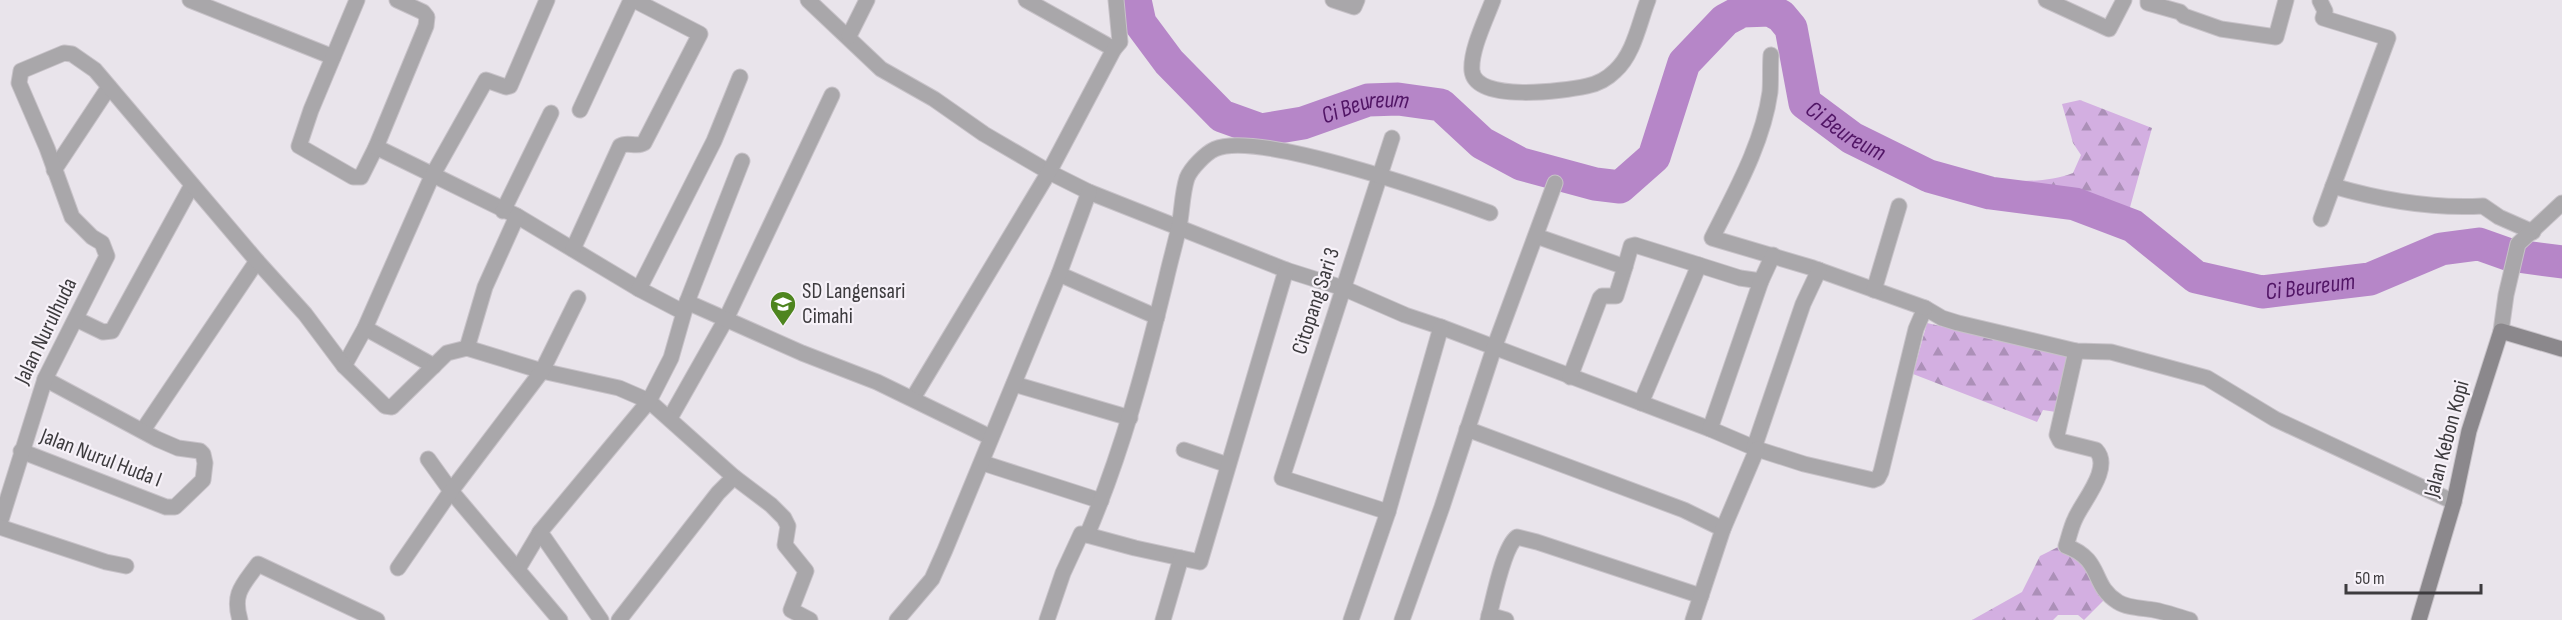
<svg xmlns="http://www.w3.org/2000/svg" width="2562" height="620" font-family="'Sofia Sans Condensed',sans-serif">
  <style>
    .forest { fill: url(#forest-firs) }
    .lines { fill: none; stroke-linecap: round; stroke-linejoin: round }
    .river { stroke: #b686c8; stroke-width: 33 }
    .minor-casing { stroke: #c7c2c8; stroke-width: 17 }
    .secondary-casing { stroke: #c7c2c8; stroke-width: 17 }
    .minor { stroke: #a9a7aa; stroke-width: 15 }
    .secondary { stroke: #8b888c; stroke-width: 15 }
    .labels { text-anchor: middle; dominant-baseline: central; stroke-width: 4.5; stroke-linejoin: round; paint-order: stroke }
    .poi-label { font-size: 22px; fill: #3d3b3e; stroke: #f6f1f8; text-anchor: start }
    .street-label { font-size: 22px; fill: #3d3b3e; stroke: #f6f1f8 }
    .water-label { font-size: 24px; font-style: italic; fill: #511565; stroke: #f6f1f8 }
  </style>
  <defs>
    <pattern id="forest-firs" width="22" height="20" patternUnits="userSpaceOnUse" patternTransform="scale(1.5)"><rect width="22" height="20" fill="#d3afe1"/><path d="M5 1l3.5 6h-7zM16 11l3.5 6h-7z" fill="#ac90b8"/></pattern>
  </defs>
  <rect width="100%" height="100%" fill="#e9e4eb"/>
  <g class="forest">
    <path d="M2080 100 2152 128 2127 218 2008 196 1980 179C2011 181 2044 184 2073 173L2081 155 2073 143 2062 104Z"/>
    <polygon points="1927,323 2073,356 2056,412 2043,410 2037,422 1913,374"/>
    <polygon points="2060,546 2091,558 2112,592 2084,620 2078,615 2058,615 2053,620 1972,620 2022,592 2040,556"/>
  </g>
  <g class="lines">
    <path class="river" id="s1" d="M1135 0 1140 23 1169 62 1222 116 1261 130 1303 123 1368 100 1398 99 1441 105 1482 143 1521 164 1595 184 1620 187 1654 157 1684 63 1725 20 1742 11 1770 10 1781 16 1791 28 1805 103 1852 138 1929 176 1990 193 2075 204 2133 226 2196 277 2262 292 2370 279 2441 249 2479 244 2510 255 2562 262"/>
    <g class="minor-casing">
      <g id="minor">
        <polyline points="190,0 333,57"/>
        <polyline points="357,0 311,110 299,146 353,177 361,177 376,147 426,26 427,17 423,12 397,0"/>
        <polyline points="808,0 881,69 934,99 984,134 1049,172 1089,192 1286,270 1343,288 1405,315 1441,327 1710,429 1757,449 1804,464 1873,480 1878,478 1881,472 1916,329 1925,308 1942,318 1958,323 2076,351 2111,352 2207,378 2275,419 2454,502"/>
        <polyline points="1026,0 1114,49"/>
        <polyline points="1333,0 1354,7 1357,0"/>
        <path d="M1493 0C1486 19 1470 51 1472 71 1476 103 1564 91 1587 86 1597 84 1608 78 1615 71 1634 54 1639 23 1648 0"/>
        <polyline points="2046,0 2109,29 2124,0"/>
        <polyline points="2148,0 2148,3 2180,12 2184,16 2221,29 2276,37 2286,0"/>
        <polyline points="2320,1 2325,11 2323,18 2388,38 2333,186"/>
        <polyline points="849,36 867,0"/>
        <path d="M1771 55C1770 67 1771 80 1770 92 1763 143 1735 192 1712 238L1813 268 1925 308"/>
        <polyline points="580,110 631,0"/>
        <polyline points="376,147 517,216 639,289 683,312"/>
        <polyline points="54,170 109,87"/>
        <polyline points="503,211 551,113"/>
        <path d="M2321 219 2333 186C2381 200 2433 209 2483 206L2499 217 2533 232"/>
        <polyline points="1536,236 1625,267 1616,296 1602,296 1600,298 1570,377"/>
        <path d="M573 249 620 146C628 141 636 148 644 143L700 34 634 0"/>
        <polyline points="1625,267 1631,246 1635,245 1699,265"/>
        <polyline points="1059,274 1157,317"/>
        <polyline points="639,289 714,141 740,77"/>
        <polyline points="1874,290 1899,206"/>
        <polyline points="687,302 742,161"/>
        <polyline points="76,319 103,332 112,331 192,185"/>
        <polyline points="365,328 434,366"/>
        <polyline points="2501,331 2506,295 2518,244 2562,203"/>
        <polyline points="467,348 485,287 517,216"/>
        <path d="M2076 351 2057 435 2060 441 2096 450C2113 468 2082 502 2075 519 2071 527 2069 537 2066 546 2104 560 2090 585 2118 602 2127 608 2143 608 2154 610 2166 612 2178 617 2190 620"/>
        <polyline points="344,366 365,328 432,176 486,80 506,87 510,86 547,0"/>
        <polyline points="1014,384 1130,418"/>
        <polyline points="913,398 1049,172 1114,49 1120,42 1116,0"/>
        <polyline points="1641,403 1699,265 1740,278 1761,281"/>
        <polyline points="670,418 726,319 832,95"/>
        <polyline points="1467,429 1684,510 1723,529"/>
        <polyline points="1710,429 1761,281 1773,255"/>
        <polyline points="143,430 257,261"/>
        <polyline points="1754,448 1803,304 1819,270"/>
        <polyline points="1184,450 1228,465"/>
        <polyline points="21,451 166,507 175,507 203,480 205,463 203,454 200,451 178,448 157,439 45,379"/>
        <polyline points="428,459 451,491 560,620"/>
        <polyline points="983,463 1101,501"/>
        <polyline points="1388,512 1282,478 1392,138"/>
        <polyline points="0,523 45,379 107,256 102,243 92,237 72,217 47,148 19,83 21,71 64,53 72,54 95,70 257,261 305,314 344,366 385,406 392,407 447,353 467,348 542,371 619,388 649,401 734,477 771,505 784,518 788,526 785,545 806,571 791,610 810,620"/>
        <polyline points="0,527 106,562 126,566"/>
        <polyline points="1087,535 1135,548 1181,558"/>
        <polyline points="398,568 451,491 542,371 578,298"/>
        <polyline points="518,569 540,532"/>
        <polyline points="1489,615 1506,620"/>
        <path d="M240 620C232 593 243 585 258 564L377 620"/>
        <polyline points="601,620 540,532 649,401 671,358 687,302 802,353 877,382 990,437"/>
        <polyline points="619,620 718,493 734,477"/>
        <polyline points="897,620 932,579 945,550 1059,274 1089,192"/>
        <path d="M1047 620 1063 573 1081 534 1087 535C1122 453 1145 366 1166 280 1170 262 1175 245 1179 227 1182 212 1182 193 1187 178 1191 168 1206 153 1215 149 1258 130 1441 195 1490 213"/>
        <polyline points="1163,620 1181,558 1200,562 1286,270"/>
        <polyline points="1351,620 1388,512 1441,327"/>
        <polyline points="1402,620 1442,507 1494,348 1555,183"/>
        <path d="M1488 620C1493 602 1503 547 1517 537L1537 542 1701 596"/>
        <polyline points="1693,620 1723,529 1757,449"/>
      </g>
    </g>
    <g class="secondary-casing">
      <polyline id="secondary" points="2419,620 2454,502 2469,431 2501,331 2562,349"/>
    </g>
    <use href="#minor" class="minor"/>
    <use href="#secondary" class="secondary"/>
  </g>
  <defs>
    <g id="school-pin" transform="scale(1.35)"><path d="M0 17L-7.5 6A9.5 9.5 0 1 1 7.5 6Z" fill="#4e851f" stroke="#f6f1f8"/><path d="M0-5L7-2L0 1L-7-2ZM-4 1L0 2.5L4 1V4Q0 6-4 4Z" fill="#fff"/></g>
  </defs>
  <g fill-rule="evenodd">
    <use href="#school-pin" x="783" y="304"/>
  </g>
  <g class="labels">
    <g class="poi-label">
      <text x="802" y="291">SD Langensari<tspan x="802" dy="25">Cimahi</tspan></text>
    </g>
    <g class="street-label">
      <text transform="translate(1316 301) rotate(-72)">Citopang Sari 3</text>
      <text transform="translate(46 331) rotate(-64)">Jalan Nurulhuda</text>
      <text transform="translate(2447 439) rotate(-75)">Jalan Kebon Kopi</text>
      <text transform="translate(101 458) rotate(21)">Jalan Nurul Huda I</text>
    </g>
    <g class="water-label">
      <text stroke="none"><textPath href="#s1" startOffset="297">Ci Beureum</textPath></text>
      <text stroke="none"><textPath href="#s1" startOffset="981">Ci Beureum</textPath></text>
      <text stroke="none"><textPath href="#s1" startOffset="1484">Ci Beureum</textPath></text>
    </g>
  </g>
  <path d="M2346 584v9h135v-9" fill="none" stroke="#3d3b3e" stroke-width="3"/>
  <text x="2355" y="584" font-size="18" fill="#3d3b3e" stroke="#f6f1f8" stroke-width="4.5" paint-order="stroke">50 m</text>
</svg>
